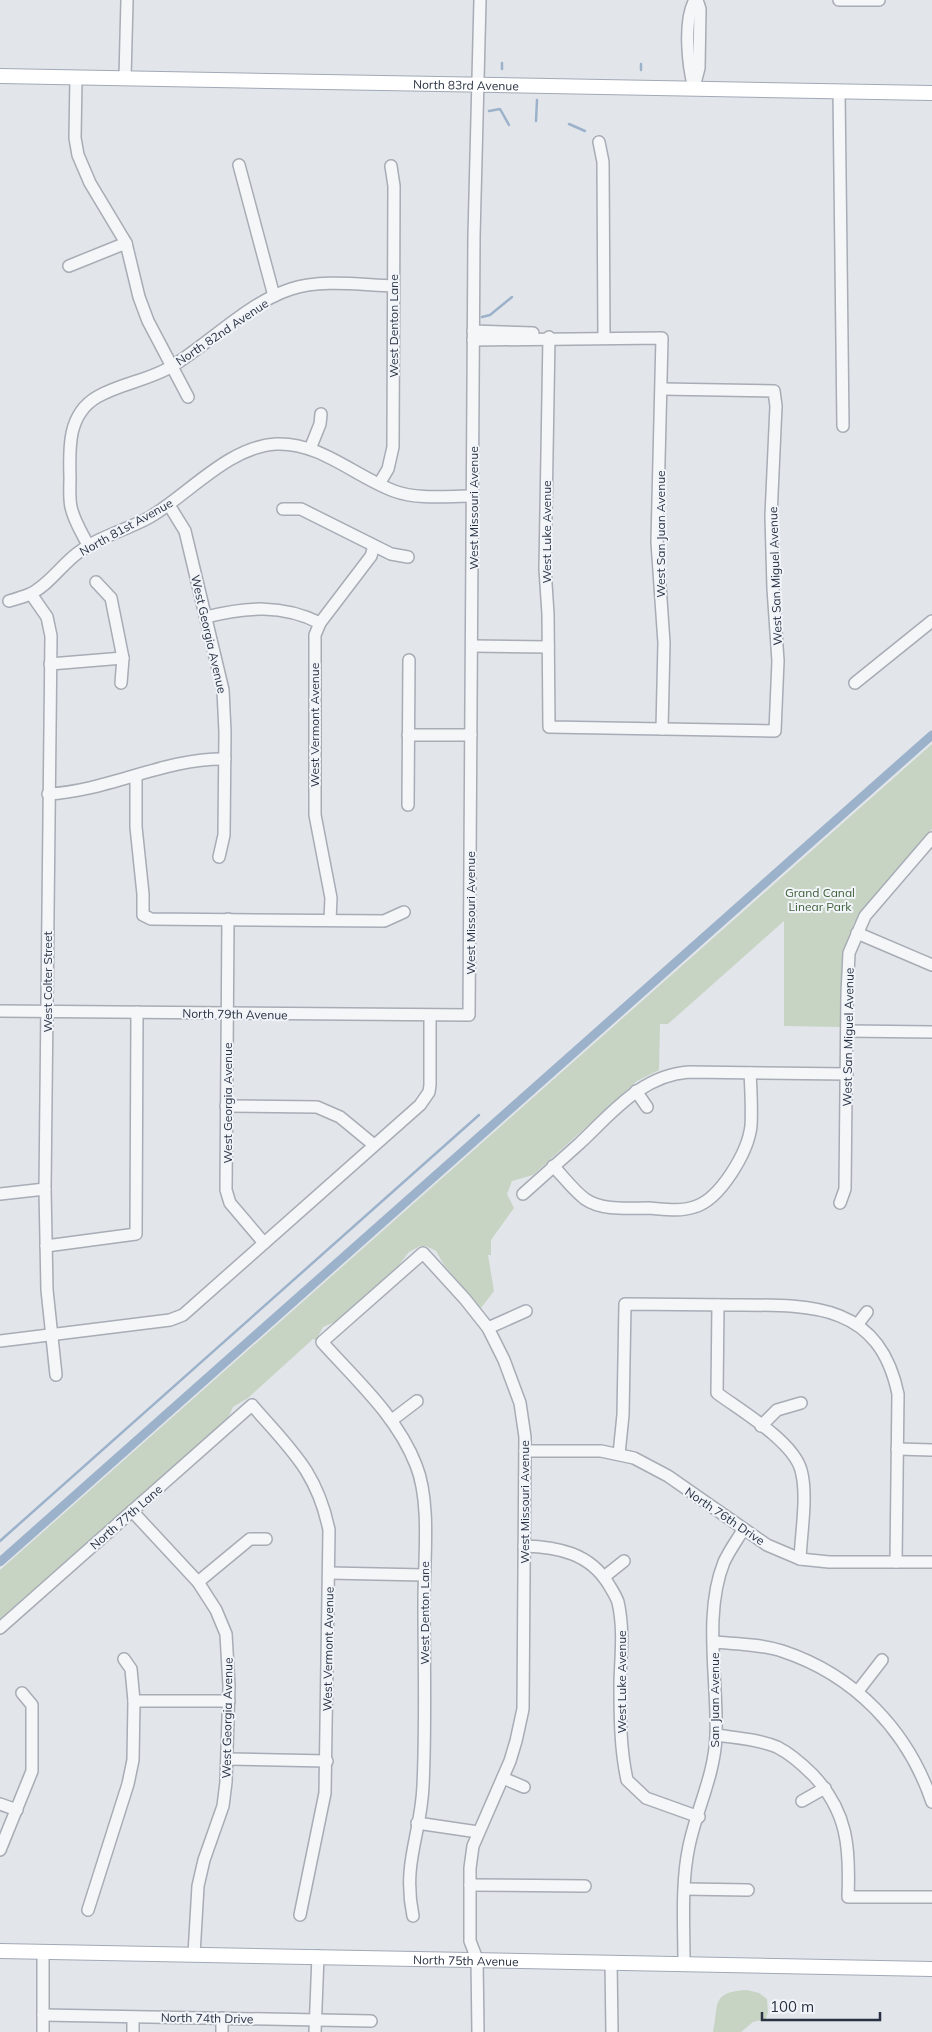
<svg xmlns="http://www.w3.org/2000/svg" width="932" height="2032" font-family="Mulish,sans-serif">
  <style>
    .green { fill: #c7d4c3 }
    .lines { fill: none; stroke-linecap: round; stroke-linejoin: round }
    .stream { stroke: #9cb2cb; stroke-width: 2.5 }
    .canal { stroke: #9cb2cb; stroke-width: 9 }
    .minor-casing { stroke: #a7acb5; stroke-width: 14 }
    .major-casing { stroke: #a1a9b6; stroke-width: 16 }
    .minor { stroke: #f5f6f8; stroke-width: 11 }
    .major { stroke: #fff; stroke-width: 14 }
    .labels { text-anchor: middle; dominant-baseline: central; stroke-width: 4; stroke-linejoin: round; paint-order: stroke }
    .street-label { font-size: 12px; fill: #293243; stroke: #f1f4f8 }
    .park-label { font-size: 12px; fill: #3d5f37; stroke: #f1f4f8 }
  </style>
  <rect width="100%" height="100%" fill="#e2e5ea"/>
  <g class="green">
    <polygon points="932,744 932,829 854,923 842,958 840,1027 784,1026 784,921 668,1024 660,1024 659,1070 637,1081 533,1175 512,1181 507,1194 514,1208 491,1240 491,1255 488,1255 494,1291 481,1308 444,1265 436,1251 426,1246 420,1246 409,1252 398,1266 335,1322 323,1327 316,1340 313,1339 248,1398 233,1407 228,1418 0,1619 0,1570"/>
    <path d="M747 1990 759 1993 767 1999 768 2012 766 2019 753 2022 741 2032H713C719 2005 710 1992 747 1990Z"/>
  </g>
  <g class="lines">
    <g class="stream">
      <polyline points="502,63 502,69"/>
      <polyline points="641,64 641,70"/>
      <polyline points="489,111 500,109 509,125"/>
      <polyline points="536,121 537,100"/>
      <polyline points="569,124 585,131"/>
      <polyline points="482,317 490,315 512,297"/>
      <polyline points="0,1541 479,1115"/>
    </g>
    <polyline class="canal" points="0,1562 932,735"/>
    <g class="minor-casing">
      <g id="minor">
        <polyline points="839,0 879,0"/>
        <polyline points="76,77 75,138 78,155 90,183 126,243 139,297 148,321 188,397"/>
        <polyline points="125,78 127,0"/>
        <polyline points="694,87 699,68 700,9 697,0"/>
        <path d="M694 88C688 66 683 20 695 0"/>
        <polyline points="839,91 843,426"/>
        <polyline points="599,142 603,162 604,338"/>
        <polyline points="239,165 274,296"/>
        <polyline points="69,266 126,243"/>
        <polyline points="473,331 533,333"/>
        <polyline points="549,337 545,569 548,614 549,727 775,731 778,661 773,588 771,516 776,406 774,391 662,389"/>
        <polyline points="473,340 662,338 657,542 664,643 662,729"/>
        <polyline points="310,449 320,424 321,414"/>
        <polyline points="379,484 388,469 393,447 394,186 391,166"/>
        <polyline points="169,505 185,531 223,690 225,732 224,835 219,857"/>
        <polyline points="283,509 301,509 391,554 408,557"/>
        <path d="M88 545C82 533 74 521 71 507 69 498 70 487 70 477 69 447 68 414 97 397 121 383 151 380 174 365 212 341 248 303 291 289 322 279 361 285 393 286"/>
        <polyline points="96,582 111,598 123,658 121,683"/>
        <polyline points="31,594 47,617 51,636 45,1189 47,1290 56,1375"/>
        <path d="M9 601C16 599 23 597 30 594 49 585 62 564 79 552 100 536 127 530 150 517 189 494 228 447 276 444 320 442 354 476 394 491 419 500 447 496 473 496"/>
        <path d="M206 617C246 607 282 604 320 623"/>
        <polyline points="472,646 548,647"/>
        <polyline points="50,664 123,658"/>
        <polyline points="855,683 932,621"/>
        <polyline points="408,735 471,735"/>
        <polyline points="136,776 136,827 143,894 143,915 151,919 384,921 404,912"/>
        <path d="M48 794C109 791 164 758 225 759"/>
        <polyline points="408,805 409,660"/>
        <polyline points="228,919 226,1190 230,1203 264,1243"/>
        <polyline points="330,920 331,898 315,815 315,635 320,623 371,556 374,546"/>
        <polyline points="857,933 932,965"/>
        <polyline points="0,1011 469,1015 474,236 480,0"/>
        <polyline points="847,1031 932,1032"/>
        <polyline points="636,1091 647,1107"/>
        <polyline points="226,1106 317,1107 340,1117 374,1145"/>
        <path d="M553 1166C563 1176 573 1190 585 1199 602 1211 629 1208 648 1208 663 1209 680 1212 694 1207 720 1200 748 1152 751 1126 752 1108 751 1090 750 1073"/>
        <polyline points="0,1194 45,1189"/>
        <path d="M523 1194C542 1177 561 1160 580 1143 612 1113 642 1075 689 1072L847 1074"/>
        <polyline points="840,1203 845,1189 847,994 849,953 865,916 932,838"/>
        <polyline points="46,1246 136,1234 137,1012"/>
        <path d="M718 1305 717 1393C741 1411 793 1441 801 1470 808 1495 801 1533 800 1559"/>
        <polyline points="857,1325 867,1312"/>
        <polyline points="488,1328 526,1311"/>
        <polyline points="0,1341 170,1320 183,1315 420,1105 429,1092 430,1085 430,1016"/>
        <polyline points="392,1420 417,1401"/>
        <polyline points="761,1426 777,1410 801,1403"/>
        <polyline points="897,1449 932,1450"/>
        <polyline points="525,1451 601,1451 634,1458 668,1476 767,1545 800,1559 829,1562 932,1562"/>
        <path d="M619 1454 623 1415 625 1304C661 1304 697 1305 733 1305 810 1305 879 1302 898 1394L896 1562"/>
        <polyline points="132,1511 198,1582 216,1610 226,1634 229,1686 226,1782 223,1806 204,1860 198,1886 194,1954"/>
        <path d="M524 1546C558 1547 590 1553 609 1585 612 1590 616 1596 618 1602 624 1628 621 1655 620 1681 620 1714 620 1748 627 1780L646 1798 699 1817"/>
        <polyline points="329,1573 424,1575"/>
        <polyline points="604,1577 624,1561"/>
        <polyline points="198,1582 250,1539 266,1539"/>
        <path d="M0 1628 252 1405C290 1449 317 1471 329 1530L325 1793 300 1915"/>
        <path d="M714 1642C736 1644 761 1644 782 1651 855 1675 908 1731 932 1802"/>
        <polyline points="858,1691 882,1660"/>
        <polyline points="134,1701 229,1701"/>
        <path d="M716 1735C736 1738 758 1739 777 1747 791 1754 802 1764 813 1775 848 1812 850 1848 848 1897H932"/>
        <polyline points="228,1759 327,1761"/>
        <polyline points="503,1778 524,1787"/>
        <polyline points="802,1801 825,1788"/>
        <polyline points="0,1804 17,1810"/>
        <polyline points="417,1823 478,1832"/>
        <polyline points="0,1850 32,1771 32,1705 22,1693"/>
        <polyline points="470,1885 585,1886"/>
        <polyline points="685,1889 748,1890"/>
        <polyline points="88,1910 128,1784 133,1760 134,1701 131,1669 124,1659"/>
        <path d="M413 1916C402 1863 421 1835 423 1786 426 1724 424 1662 424 1600 424 1560 431 1502 416 1465 397 1416 356 1380 322 1342L423 1253 465 1299 488 1328 504 1360 520 1403 525 1437 523 1709 516 1741 510 1761 473 1846 470 1868V1941L477 1959 478 2032"/>
        <polyline points="43,1952 43,2032"/>
        <polyline points="611,1962 612,2032"/>
        <path d="M684 1963C684 1925 681 1883 689 1846 697 1808 715 1774 716 1735 718 1681 703 1614 724 1562 729 1551 737 1540 743 1530"/>
        <polyline points="43,2015 371,2021"/>
        <polyline points="133,2017 133,2032"/>
        <polyline points="222,2018 222,2032"/>
        <polyline points="315,2032 318,1956"/>
      </g>
    </g>
    <g class="major-casing">
      <g id="major">
        <path id="s1" d="M0 76 932 93"/>
        <path id="s2" d="M0 1951 932 1969"/>
      </g>
    </g>
    <use href="#minor" class="minor"/>
    <use href="#major" class="major"/>
  </g>
  <g class="labels">
    <g class="street-label">
      <text stroke="none"><textPath href="#s1" startOffset="466">North 83rd Avenue</textPath></text>
      <text transform="translate(393 326) rotate(-90)">West Denton Lane</text>
      <text transform="translate(222 332) rotate(-34)">North 82nd Avenue</text>
      <text transform="translate(473 508) rotate(-90)">West Missouri Avenue</text>
      <text transform="translate(126 527) rotate(-29)">North 81st Avenue</text>
      <text transform="translate(546 532) rotate(-90)">West Luke Avenue</text>
      <text transform="translate(660 534) rotate(-90)">West San Juan Avenue</text>
      <text transform="translate(775 576) rotate(-92)">West San Miguel Avenue</text>
      <text transform="translate(209 634) rotate(77)">West Georgia Avenue</text>
      <text transform="translate(314 725) rotate(-90)">West Vermont Avenue</text>
      <text transform="translate(470 913) rotate(-90)">West Missouri Avenue</text>
      <text transform="translate(47 982) rotate(-90)">West Colter Street</text>
      <text transform="translate(235 1014) rotate(1)">North 79th Avenue</text>
      <text transform="translate(848 1037) rotate(-89)">West San Miguel Avenue</text>
      <text transform="translate(227 1103) rotate(-90)">West Georgia Avenue</text>
      <text transform="translate(524 1502) rotate(-90)">West Missouri Avenue</text>
      <text transform="translate(725 1516) rotate(34)">North 76th Drive</text>
      <text transform="translate(126 1517) rotate(-41)">North 77th Lane</text>
      <text transform="translate(424 1613) rotate(-90)">West Denton Lane</text>
      <text transform="translate(328 1649) rotate(-89)">West Vermont Avenue</text>
      <text transform="translate(621 1682) rotate(-90)">West Luke Avenue</text>
      <text transform="translate(714 1700) rotate(-90)">San Juan Avenue</text>
      <text transform="translate(227 1718) rotate(-89)">West Georgia Avenue</text>
      <text stroke="none"><textPath href="#s2" startOffset="466">North 75th Avenue</textPath></text>
      <text transform="translate(207 2018) rotate(1)">North 74th Drive</text>
    </g>
    <g class="park-label">
      <text x="820" y="892">Grand Canal<tspan x="820" dy="14">Linear Park</tspan></text>
    </g>
  </g>
  <path d="M762 2012v8h118v-8" fill="none" stroke="#293243" stroke-width="2.5"/>
  <text x="770" y="2012" font-size="15" fill="#293243" stroke="#f1f4f8" stroke-width="4" paint-order="stroke">100 m</text>
</svg>
